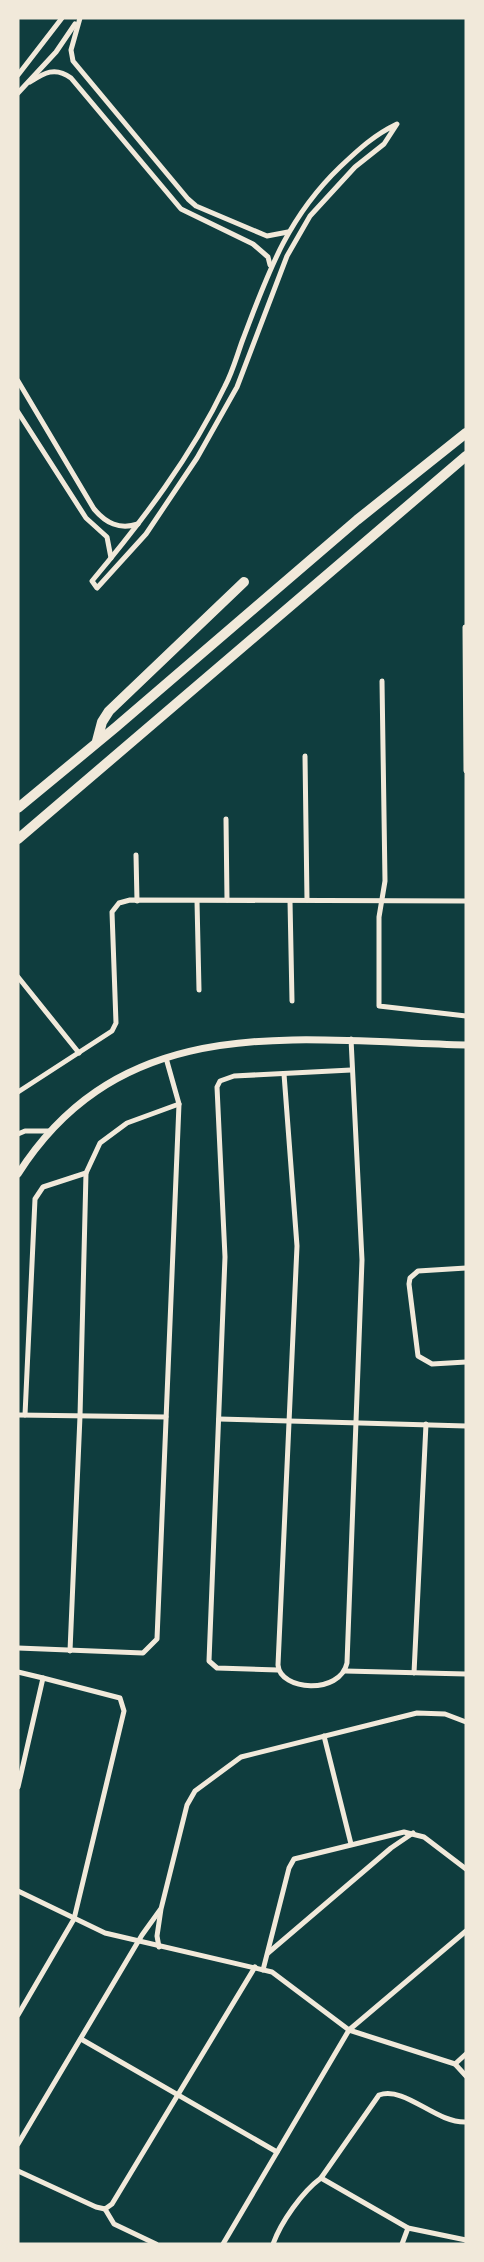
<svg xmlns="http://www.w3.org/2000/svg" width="484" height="2262" font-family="Mulish,sans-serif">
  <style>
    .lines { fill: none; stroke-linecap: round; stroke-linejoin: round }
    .minor { stroke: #f1e9da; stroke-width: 5 }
    .tertiary { stroke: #f1e9da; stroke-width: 7 }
    .motorway { stroke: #f1e9da; stroke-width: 10 }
  </style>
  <rect width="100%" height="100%" fill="#0f3d3e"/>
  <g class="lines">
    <g class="minor">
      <polyline points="80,18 71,50 73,61 188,199 196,206 267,236 288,232"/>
      <polyline points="18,75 62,18"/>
      <path d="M30 82C44 73 55 66 71 78L181 209 253 244 268 257 270 265"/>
      <polyline points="18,93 56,52 75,24"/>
      <path d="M397 124 384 144 355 167 310 216 287 256 237 387 197 458 146 534 97 588 92 581C143 520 191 457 225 386 233 371 237 355 243 339 268 273 287 218 340 167 359 149 374 135 397 124Z"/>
      <path d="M18 381 94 509C106 523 119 530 138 524"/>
      <polyline points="18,412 86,518 107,537 111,558"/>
      <polyline points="465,627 466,771"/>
      <polyline points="382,681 385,881 379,917 379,1006 466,1016"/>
      <polyline points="305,756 307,900"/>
      <polyline points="226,819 227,900"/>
      <polyline points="136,855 137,901"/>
      <polyline points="197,901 199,990"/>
      <polyline points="290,901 292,1001"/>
      <polyline points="18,977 79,1053"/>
      <path d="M284 1074 297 1246 278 1665C280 1691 340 1695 347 1663L362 1260 351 1039"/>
      <polyline points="18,1092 112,1031 116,1023 112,912 119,903 130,900 466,901"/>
      <polyline points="18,1134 25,1131 51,1131"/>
      <polyline points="466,1268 418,1271 410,1278 409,1284 418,1356 432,1364 466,1362"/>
      <polyline points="18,1415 166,1417"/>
      <polyline points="25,1415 35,1199 43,1187 86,1173 100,1143 127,1123 179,1104"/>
      <polyline points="219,1419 466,1426"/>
      <polyline points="18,1648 143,1653 157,1639 179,1104 166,1058"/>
      <polyline points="70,1651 80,1416 86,1173"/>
      <polyline points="278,1670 217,1668 209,1661 225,1257 217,1087 220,1081 234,1076 351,1070"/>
      <polyline points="345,1671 466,1674"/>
      <polyline points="18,1672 43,1678"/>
      <polyline points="414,1673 426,1424"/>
      <polyline points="324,1736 351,1844"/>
      <polyline points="18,1787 43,1678 120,1698 124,1711 74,1919 18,2015"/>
      <polyline points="18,1891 105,1933 272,1972 349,2030 455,2064 466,2076"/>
      <polyline points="159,1947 157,1936 161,1909 187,1805 195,1791 241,1757 417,1713 445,1714 466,1722"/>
      <polyline points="268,1953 391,1848 413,1833"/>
      <polyline points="263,1970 289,1868 294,1859 404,1832 424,1837 466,1869"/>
      <polyline points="81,2039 277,2152"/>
      <polyline points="455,2064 466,2054"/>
      <polyline points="18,2144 142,1935 160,1910"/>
      <polyline points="18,2171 96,2207 105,2209 112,2204 255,1967"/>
      <polyline points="321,2178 408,2228 466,2240"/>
      <polyline points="105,2209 114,2224 156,2244"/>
      <polyline points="223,2244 349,2030 466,1931"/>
      <path d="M273 2244C281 2222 302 2192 321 2178L379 2095C406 2086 435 2123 466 2122"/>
      <polyline points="402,2244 408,2228"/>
    </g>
    <path class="tertiary" d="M18 1174C124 1008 298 1041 466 1045"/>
    <g class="motorway">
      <polyline points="97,741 102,722 109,711 244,582"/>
      <polyline points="18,808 116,727 357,520 466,433"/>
      <polyline points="18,839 466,456"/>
    </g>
  </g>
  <rect width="484" height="2262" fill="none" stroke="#f1e9da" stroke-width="39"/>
</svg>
